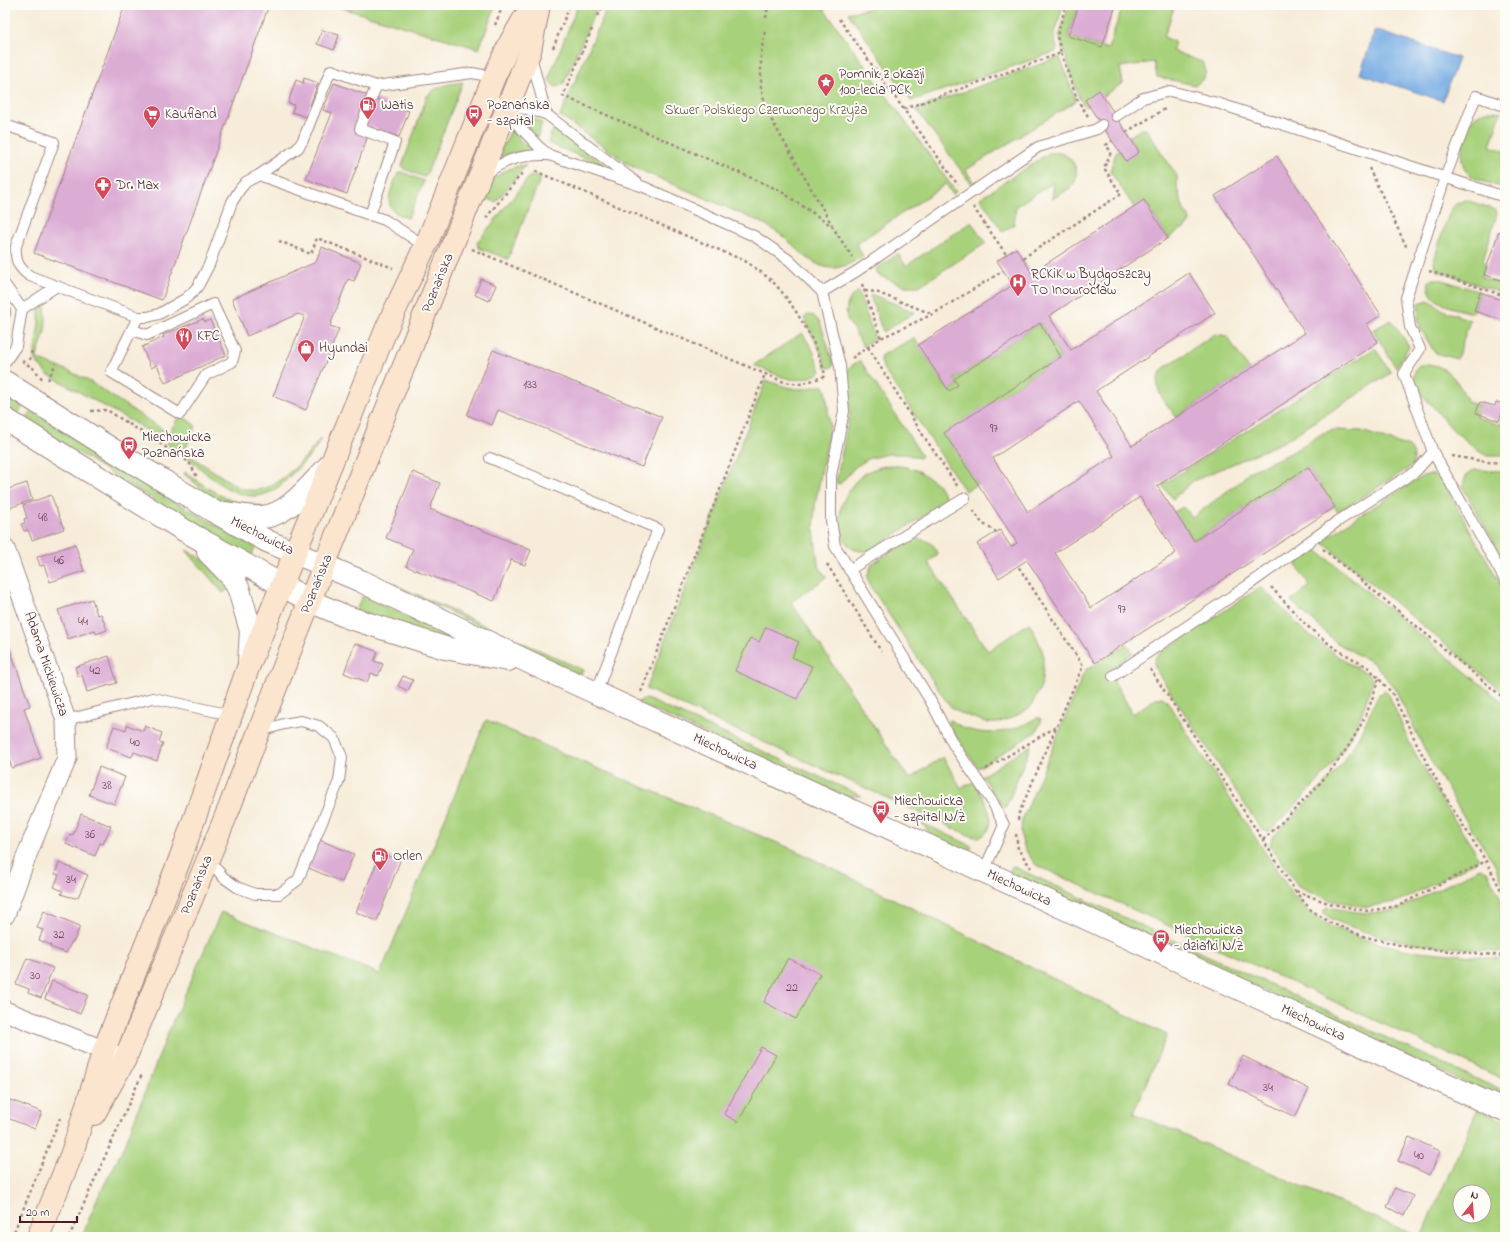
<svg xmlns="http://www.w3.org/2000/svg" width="1510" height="1242" font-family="'Indie Flower',sans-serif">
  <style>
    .green { fill: #a8d17c; stroke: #797854; fill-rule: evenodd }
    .water { fill: #76ace4; stroke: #606688 }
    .building { fill: #dbacd4; fill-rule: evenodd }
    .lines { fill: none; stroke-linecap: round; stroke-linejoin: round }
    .service-casing { stroke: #a08682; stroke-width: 12 }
    .minor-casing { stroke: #a08682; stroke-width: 21 }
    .tertiary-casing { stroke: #a08682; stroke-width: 24 }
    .secondary-casing { stroke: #a08682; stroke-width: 24 }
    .path { stroke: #a08682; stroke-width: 2.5; stroke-dasharray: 3 3; stroke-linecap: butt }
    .service { stroke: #fff; stroke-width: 10 }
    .minor { stroke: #fff; stroke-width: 19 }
    .tertiary { stroke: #fff; stroke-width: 22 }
    .secondary { stroke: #fce5cf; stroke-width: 22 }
    .labels { text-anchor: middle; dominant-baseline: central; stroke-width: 4; stroke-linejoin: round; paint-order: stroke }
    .number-label { font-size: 12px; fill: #6e4255 }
    .poi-label { font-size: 14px; fill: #4a1f2b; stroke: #fdfcf7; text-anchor: start }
    .park-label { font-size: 14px; fill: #665443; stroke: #fdfcf7 }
    .street-label { font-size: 14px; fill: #4a1f2b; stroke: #fdfcf7 }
  </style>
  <rect width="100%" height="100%" fill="#fdfcf7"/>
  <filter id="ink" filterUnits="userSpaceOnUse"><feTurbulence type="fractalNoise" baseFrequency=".025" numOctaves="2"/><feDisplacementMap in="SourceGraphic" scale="8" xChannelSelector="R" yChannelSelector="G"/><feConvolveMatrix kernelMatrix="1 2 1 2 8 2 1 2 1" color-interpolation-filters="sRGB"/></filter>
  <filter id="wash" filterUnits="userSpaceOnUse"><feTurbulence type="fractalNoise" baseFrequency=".012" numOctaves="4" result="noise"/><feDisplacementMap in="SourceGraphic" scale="16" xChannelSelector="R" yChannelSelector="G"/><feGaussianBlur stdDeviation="0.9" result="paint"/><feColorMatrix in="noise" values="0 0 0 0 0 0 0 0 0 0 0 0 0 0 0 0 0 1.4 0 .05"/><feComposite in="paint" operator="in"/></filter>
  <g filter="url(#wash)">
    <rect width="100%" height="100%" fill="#f7ecd9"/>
    <g class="green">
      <polygon points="332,5 496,5 479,49"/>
      <polygon points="578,5 598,5 563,85 555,87 549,81 550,75"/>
      <path d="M608 5H821L956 192 953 195 946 184 856 244 863 256C855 261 845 267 835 268 813 269 800 250 785 238 779 233 771 229 765 224L631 166 560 116Z"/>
      <polygon points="884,5 1063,5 1054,36 1057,49 1055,52 911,101 848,13"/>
      <path d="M1069 5 1078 8 1068 36 1108 49 1123 5H1175L1164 37 1175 42 1172 51 1202 62C1209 71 1205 80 1195 85L1157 77 1154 62 1120 67 1123 83 1086 107 1079 98 1059 36Z"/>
      <polygon points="1060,57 1076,101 966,170 973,182 971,184 916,109"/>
      <path d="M463 82 426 176 424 177 404 169 402 166 427 96C437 85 449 84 463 82Z"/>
      <path d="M1486 111H1494L1501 112 1490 146 1505 151V188C1494 185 1472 180 1466 171 1457 160 1464 129 1473 119 1477 115 1481 113 1486 111Z"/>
      <polygon points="518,115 533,118 542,123 537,138 523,122"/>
      <polygon points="553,129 605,165 605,167 548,143"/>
      <polygon points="1141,129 1146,129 1177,176 1177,188 1180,198 1184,210 1189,217 1190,221 1187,226 1168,238 1144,200 1134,207 1110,171 1116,153 1119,151 1126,161 1139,152 1129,137"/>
      <polygon points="511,130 522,142 531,149 530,152 518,152 498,157"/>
      <path d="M1049 153C1055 153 1060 152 1065 155 1075 160 1080 175 1073 185 1069 190 1057 196 1052 199L1054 182 1016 206 1014 224 1003 232 980 198Z"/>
      <path d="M526 165 496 202 482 197C488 178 508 166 526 165Z"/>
      <path d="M402 172 424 181 408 218C404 216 397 215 394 211 383 202 394 184 398 173Z"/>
      <polygon points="535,175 541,177 508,259 479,248 477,243 529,177"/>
      <path d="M1466 200 1496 210 1497 213 1483 261 1486 263 1481 277 1500 284 1498 292 1439 271 1435 268 1434 262C1437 250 1447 212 1455 205 1458 202 1462 201 1466 200Z"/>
      <polygon points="971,222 986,243 919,286 905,286 878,275 876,269 898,254 906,266"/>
      <path d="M1433 279H1439L1480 292 1473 313C1457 309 1425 304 1429 281Z"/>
      <path d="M858 291 875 338 863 346 847 319C845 306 848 298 858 291Z"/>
      <polygon points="873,295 915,312 883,332 870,296"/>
      <path d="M44 300C46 312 47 323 44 335 41 344 38 350 37 359L69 371 89 381 169 434 180 414 196 426 184 452 238 487C244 489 250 491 257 490 280 487 308 456 321 438 314 454 302 464 290 476 282 484 274 492 262 495 232 502 204 470 183 454 178 450 172 447 167 444L168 442 47 374 34 359 39 322V304Z"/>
      <polygon points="1428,300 1445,311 1470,320 1457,359 1435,353 1423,333 1418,321 1419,303"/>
      <polygon points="808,315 814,316 820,322 834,365 830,368 825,367 824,359 804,318"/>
      <polygon points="1391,320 1409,346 1396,368 1373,330"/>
      <polygon points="1040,323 1061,357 945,433 978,484 965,491 883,368 880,356 914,338 949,391 958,385 954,379"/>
      <path d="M802 333 812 348 821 371C815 377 799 381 791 379 781 378 764 369 754 365Z"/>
      <path d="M1215 334 1227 336 1249 370 1176 417C1165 401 1148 386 1164 368Z"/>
      <polygon points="1375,348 1391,373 1283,442 1193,481 1173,499 1162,485"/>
      <polygon points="860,360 922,456 920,458 905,454 889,454 870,458 855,467 840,484 836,483 850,413 847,369"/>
      <path d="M1427 364C1449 365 1460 385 1468 402L1480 406 1476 417 1500 425 1505 412V456H1487L1479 451 1453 430 1413 384C1413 373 1415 365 1427 364Z"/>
      <path d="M766 380C778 384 789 389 801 389 809 389 816 385 824 386L826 391 830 427 815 505 814 529 818 564 826 578 791 602 909 779 943 757 961 788 973 782C981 793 1000 821 985 834 980 838 977 837 971 836L646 689Z"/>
      <polygon points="5,394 23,406 17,415 5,408"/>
      <polygon points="32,411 156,491 255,547 251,557 192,524 26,420"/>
      <path d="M1334 430 1362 431 1409 447C1415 453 1415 458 1412 466L1338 512 1308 467 1194 541 1174 512 1183 507 1193 517 1242 480 1248 472 1289 454 1323 433Z"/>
      <path d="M890 465 906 467 919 471 939 485 948 501 869 551C845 554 839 534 840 514 841 501 851 485 861 476 870 469 880 467 890 465Z"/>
      <path d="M1474 470 1505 471V562L1463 488C1464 479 1466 474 1474 470Z"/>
      <path d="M185 472C199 482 214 493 230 500 242 505 256 502 265 510L220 504 184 474Z"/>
      <polygon points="1431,474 1442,480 1505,592 1505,694 1322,542 1346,524 1423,476"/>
      <path d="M911 539C924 539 934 540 938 555L928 562 988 651 1029 623 1038 640 1043 653V670L1041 687 1030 708 1014 717 997 723H988L960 713 950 706 942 695 869 584 867 576 872 564Z"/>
      <polygon points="1314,548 1505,704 1505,888 1493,861 1470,827 1428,756 1395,689 1375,664 1337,643 1291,601 1310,586 1296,565 1298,559"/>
      <polygon points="186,550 204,560 229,589 223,593"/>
      <polygon points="369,573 583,670 581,675"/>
      <path d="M1259 588 1263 589 1304 631 1343 660 1368 674 1373 681C1366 702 1359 724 1347 743 1327 776 1297 803 1270 831H1265L1261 829 1156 670 1154 662 1156 656Z"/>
      <polygon points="362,596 458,640 456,645 356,611"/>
      <path d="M1127 644 1133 653 1108 671 1133 714 1156 698 1162 697 1166 700 1291 892 1309 913 1330 926 1366 940 1407 950 1505 959V1080L1036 865C1024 849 1019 842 1022 821L1085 670 1096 665Z"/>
      <path d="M1385 691 1389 695 1410 744 1447 809 1479 857 1477 861 1402 900 1395 902 1367 907 1329 900 1298 886 1270 845 1272 837C1300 809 1333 781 1354 745 1363 730 1370 712 1378 695Z"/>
      <polygon points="647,699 862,796 845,796 637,703 641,700"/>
      <path d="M1036 718H1040L1041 722 1036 732 978 768 948 724V721L951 720C975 740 1012 734 1036 718Z"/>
      <polygon points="486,720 599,769 797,851 1167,1035 1133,1113 1419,1237 82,1237 97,1199 124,1147 167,1035 221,912 380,974"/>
      <polygon points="1031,745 1006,807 1004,808 982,776"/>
      <polygon points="922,823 972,846 969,853 932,836"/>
      <polygon points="1012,866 1505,1092 1505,1101 1009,873"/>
      <path d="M1480 868 1487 871 1505 907V952C1454 947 1403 946 1354 928 1343 924 1334 921 1324 914V910L1327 907C1353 912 1373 916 1399 909Z"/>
      <path d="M1478 1109 1505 1121V1237H1421ZM1460 1192H1484V1216H1460Z"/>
    </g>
    <polygon class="water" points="1375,30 1458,58 1443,101 1360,74"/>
    <g id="blocks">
      <g class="building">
        <polygon points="125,5 269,5 162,300 34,253"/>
        <polygon points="1079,5 1116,5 1102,47 1068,36"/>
        <polygon points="322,30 339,35 334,50 317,44"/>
        <polygon points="304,78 318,83 306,117 292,112 294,105 288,103 296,80 303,83"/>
        <polygon points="334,83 409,111 399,137 371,127 347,194 306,179 332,113 323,110"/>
        <polygon points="1099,90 1139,152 1126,161 1085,100"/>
        <path d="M1277 156 1381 315 1367 324 1378 342 1157 486 1194 541 1308 467 1335 507 1095 663 1027 560 999 578 977 544 1000 530 1011 547 1017 543 944 433 1061 357 1040 323 954 379 958 385 949 391 918 345 1013 285 997 261 1016 248 1032 273 1144 200 1168 238 1049 316 1071 350 1189 273 1215 313 1096 391 1132 446 1305 333 1215 196ZM1079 401 1114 456 1028 512 993 458ZM1140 497 1176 553 1091 608 1055 553Z"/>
        <polygon points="1499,231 1505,233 1505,281 1484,275"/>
        <polygon points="322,247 361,263 354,281 348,279 330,326 339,329 306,410 273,396 305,316 298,314 247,336 232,299 316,262"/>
        <polygon points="481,279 496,285 489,301 475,295"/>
        <polygon points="1480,292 1505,301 1505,321 1474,311"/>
        <polygon points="203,319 205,322 210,320 226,355 165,383 157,365 151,368 142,347 164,337 163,335"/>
        <polygon points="493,350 662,417 642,467 498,410 492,425 467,415"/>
        <polygon points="1480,402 1495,406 1496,402 1505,404 1499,421 1476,413"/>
        <polygon points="413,472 440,483 430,509 531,550 525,565 511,560 494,601 406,566 413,549 386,538"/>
        <polygon points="27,483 32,500 9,508 5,497 5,490"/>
        <polygon points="51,495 64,529 32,540 28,530 24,531 21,524 25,523 24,519 27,518 23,505"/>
        <polygon points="75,544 84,571 50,582 44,565 40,566 37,557"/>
        <polygon points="92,599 97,615 101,614 107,630 96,634 95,630 68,639 58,610"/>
        <polygon points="766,627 799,642 792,657 812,666 797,699 735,671 750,638 759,642"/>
        <polygon points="5,635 30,706 24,708 41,758 12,768 5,748"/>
        <polygon points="355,643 378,652 374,661 383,664 378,676 371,673 367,682 344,673"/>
        <polygon points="109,656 117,683 87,692 82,675 78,677 75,667"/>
        <polygon points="403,676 413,680 408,691 398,686"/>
        <polygon points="127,725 143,731 145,726 162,733 159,742 163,743 157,761 134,752 132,757 106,748 114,726 126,730"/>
        <polygon points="99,767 125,777 114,804 89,795"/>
        <polygon points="81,814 111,826 103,844 100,843 95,856 66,844 70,834 73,835"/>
        <polygon points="317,839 354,854 342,882 306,867"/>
        <polygon points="381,853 400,861 377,921 356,912"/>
        <polygon points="59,863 88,875 78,897 75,898 67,896 61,894 63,891 54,887 59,875 55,874"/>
        <polygon points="44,911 80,926 74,941 72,941 66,953 50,947 51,945 39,940 43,930 37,928"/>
        <polygon points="27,958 53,968 41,998 28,993 29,989 16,984"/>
        <polygon points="788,958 820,974 796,1019 764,1002"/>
        <polygon points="52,981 88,995 80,1014 45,999"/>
        <polygon points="761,1047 776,1055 738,1122 724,1114"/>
        <polygon points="1243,1056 1309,1089 1295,1117 1229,1084"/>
        <polygon points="5,1098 42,1112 35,1129 5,1117"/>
        <polygon points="1409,1137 1440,1151 1430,1175 1398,1161"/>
        <polygon points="1395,1188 1413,1196 1404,1216 1387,1207"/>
      </g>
    </g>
  </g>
  <g filter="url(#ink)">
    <use href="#blocks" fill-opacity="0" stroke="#a08682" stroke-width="1"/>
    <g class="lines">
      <g class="service-casing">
        <g id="service">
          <polyline points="531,56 546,114 637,183"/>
          <polyline points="486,97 509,107 526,109 546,114"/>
          <polyline points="509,108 516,123 539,147 549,155 644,187 754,236 789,260 822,292 840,366 844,411 831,475 831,520 835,546 930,700 953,744 993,803 1004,825 984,871"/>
          <polyline points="1116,116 1143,98 1170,91 1217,103 1505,197"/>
          <path d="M5 125 54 142 16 246C15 260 18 268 30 276L138 317H148L159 314 185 299 192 293 198 286 209 265 232 202 240 189 246 182 259 175 298 148 303 140 331 70 376 86"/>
          <path d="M485 174C506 159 523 154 549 155"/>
          <polyline points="259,175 370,215"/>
          <polyline points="425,246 385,220 370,215 395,142 360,129 376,86 472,73 494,77"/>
          <polyline points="5,285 22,309 16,346 5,362"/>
          <polyline points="822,292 857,271 1038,147 1097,129 1102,125"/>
          <polyline points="22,309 57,286"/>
          <polyline points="5,311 5,314"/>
          <polyline points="133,330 147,335 213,304 235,351 232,362 206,375 180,414 111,372 138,317"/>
          <polyline points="1433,452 1505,580"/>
          <polyline points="490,458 658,529 596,693"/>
          <polyline points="849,570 965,498"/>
          <polyline points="1113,676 1247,586 1338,521 1416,471 1433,452 1404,374 1420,349 1410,327 1406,298 1445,178 1476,96 1505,106"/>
          <polyline points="66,720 153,698 231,715"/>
          <polyline points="208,858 223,877 237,887 255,894 279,894 298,880 339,781 342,757 334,738 319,726 301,721 284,724 260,731"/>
        </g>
      </g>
      <g class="minor-casing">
        <g id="minor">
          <polyline points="5,549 66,720 67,758 28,852 5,915"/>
          <polyline points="5,1011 118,1056"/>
        </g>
      </g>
      <g class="tertiary-casing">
        <g id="tertiary">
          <polyline points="5,382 129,460 213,511 267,541 361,581 533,664 1505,1111"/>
          <polyline points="5,419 182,529 310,601 347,617 445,648 508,660"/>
          <path d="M224 513C236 514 249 518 261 517 287 517 312 483 329 466"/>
          <polyline points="208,552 233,578 239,590 251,631 249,662"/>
        </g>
      </g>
      <g class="secondary-casing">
        <g id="secondary">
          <polyline points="94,1114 125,1059 228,811 299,628 530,51 539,5"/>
          <polyline points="38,1237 72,1153 104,1050 180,859 249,665 388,325 428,240 494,77 511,41 532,5"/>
        </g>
      </g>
      <g class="path">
        <polyline points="829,5 832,10"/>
        <polyline points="598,16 603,5"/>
        <polyline points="766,18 768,5"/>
        <polyline points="839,19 958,185"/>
        <polyline points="495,25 503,5"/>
        <polyline points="592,29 563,96 779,190 832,226 852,257"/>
        <polyline points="765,32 761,53 761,88 767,112 832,225"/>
        <polyline points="553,48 570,5"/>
        <polyline points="1061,53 1077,99 1088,116"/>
        <polyline points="904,109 1061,53 1057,36 1066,5"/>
        <polyline points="1126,132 1165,109"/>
        <polyline points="1369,168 1407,248"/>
        <path d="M535 171 745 261C754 267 764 274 772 281 793 302 819 346 825 375"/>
        <polyline points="973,207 1006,254"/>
        <polyline points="486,218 523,172"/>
        <polyline points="279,241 311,254 317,238 393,268"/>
        <polyline points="472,249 784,382 801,384 826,376"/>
        <polyline points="1023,258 1121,194 1104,168 1111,152 1106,145 1112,141"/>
        <polyline points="1429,271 1505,296"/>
        <polyline points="862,284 881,338"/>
        <polyline points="865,291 876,292 932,314"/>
        <polyline points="868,347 923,435 958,487"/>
        <polyline points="852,358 881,338 933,314 1003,271"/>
        <polyline points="30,360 32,349"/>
        <polyline points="22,361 33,368 44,381"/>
        <polyline points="48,380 56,363"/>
        <polyline points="91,411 107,410 189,462 197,477"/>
        <polyline points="1452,456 1487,462 1505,463"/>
        <polyline points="973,510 982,523 996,532"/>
        <polyline points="1323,549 1505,699"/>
        <polyline points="827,564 881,651"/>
        <polyline points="1271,587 1307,626 1333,647 1369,668 1392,693 1421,752 1452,808 1486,861 1505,898"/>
        <polyline points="1150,669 1263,840 1295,891 1311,910 1331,923 1366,937 1408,947 1505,956"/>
        <polyline points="641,692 765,374"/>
        <polyline points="986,769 1056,727"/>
        <polyline points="1018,820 1019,813 1083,666 1018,566"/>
        <polyline points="1016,834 1018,849 1031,868"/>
        <path d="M1263 840C1304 801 1344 764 1367 712 1372 701 1375 689 1379 678"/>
        <polyline points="1296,891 1328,903 1367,911 1398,906 1486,861"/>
        <polyline points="12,1237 60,1118"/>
        <polyline points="69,1237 142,1074"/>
      </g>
      <use href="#service" class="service"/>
      <use href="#minor" class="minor"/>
      <use href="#tertiary" class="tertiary"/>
      <use href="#secondary" class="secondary"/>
    </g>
  </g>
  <defs>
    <g id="sight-pin" transform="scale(0.9)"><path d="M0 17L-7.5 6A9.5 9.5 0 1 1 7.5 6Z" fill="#d1495b" stroke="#fdfcf7"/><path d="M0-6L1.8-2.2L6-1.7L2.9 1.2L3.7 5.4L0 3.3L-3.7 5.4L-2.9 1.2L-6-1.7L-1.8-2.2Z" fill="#fff"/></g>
    <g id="fuel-pin" transform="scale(0.9)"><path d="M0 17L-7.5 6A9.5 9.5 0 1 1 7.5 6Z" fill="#d1495b" stroke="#fdfcf7"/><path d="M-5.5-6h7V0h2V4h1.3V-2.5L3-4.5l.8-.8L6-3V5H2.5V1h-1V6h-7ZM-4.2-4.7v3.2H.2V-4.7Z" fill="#fff"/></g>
    <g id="bus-pin" transform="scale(0.9)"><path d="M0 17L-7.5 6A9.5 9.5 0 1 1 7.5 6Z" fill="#d1495b" stroke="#fdfcf7"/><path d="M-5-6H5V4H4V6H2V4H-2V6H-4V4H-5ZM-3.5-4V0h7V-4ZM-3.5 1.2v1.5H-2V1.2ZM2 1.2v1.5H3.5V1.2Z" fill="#fff"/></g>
    <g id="supermarket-pin" transform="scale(0.9)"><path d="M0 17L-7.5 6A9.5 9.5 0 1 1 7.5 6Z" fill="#d1495b" stroke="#fdfcf7"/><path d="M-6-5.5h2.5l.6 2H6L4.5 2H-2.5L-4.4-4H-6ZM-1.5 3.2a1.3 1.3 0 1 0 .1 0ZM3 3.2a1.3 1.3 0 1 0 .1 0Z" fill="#fff"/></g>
    <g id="pharmacy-pin" transform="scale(0.9)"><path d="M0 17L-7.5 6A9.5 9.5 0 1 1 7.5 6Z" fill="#d1495b" stroke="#fdfcf7"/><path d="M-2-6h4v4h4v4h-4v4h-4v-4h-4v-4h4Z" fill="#fff"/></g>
    <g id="hospital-pin" transform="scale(0.9)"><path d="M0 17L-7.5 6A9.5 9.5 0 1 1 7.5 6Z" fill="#d1495b" stroke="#fdfcf7"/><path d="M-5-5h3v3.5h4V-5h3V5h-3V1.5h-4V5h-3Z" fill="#fff"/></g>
    <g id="restaurant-pin" transform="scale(0.9)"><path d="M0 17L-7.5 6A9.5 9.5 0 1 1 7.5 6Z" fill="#d1495b" stroke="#fdfcf7"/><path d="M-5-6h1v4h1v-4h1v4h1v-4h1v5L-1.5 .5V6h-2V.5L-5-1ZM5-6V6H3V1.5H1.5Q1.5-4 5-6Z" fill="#fff"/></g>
    <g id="shop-pin" transform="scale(0.9)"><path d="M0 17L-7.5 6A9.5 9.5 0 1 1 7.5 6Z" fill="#d1495b" stroke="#fdfcf7"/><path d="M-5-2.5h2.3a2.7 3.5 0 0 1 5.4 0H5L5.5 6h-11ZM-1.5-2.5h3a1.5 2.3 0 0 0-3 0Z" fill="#fff"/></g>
  </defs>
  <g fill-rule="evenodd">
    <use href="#sight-pin" x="826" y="82"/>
    <use href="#fuel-pin" x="368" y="105"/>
    <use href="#bus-pin" x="474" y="113"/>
    <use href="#supermarket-pin" x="152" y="114"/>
    <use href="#pharmacy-pin" x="103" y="185"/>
    <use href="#hospital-pin" x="1018" y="282"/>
    <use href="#restaurant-pin" x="184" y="336"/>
    <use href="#shop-pin" x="306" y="348"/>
    <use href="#bus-pin" x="129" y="445"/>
    <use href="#bus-pin" x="881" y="809"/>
    <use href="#fuel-pin" x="380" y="856"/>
    <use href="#bus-pin" x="1161" y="938"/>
  </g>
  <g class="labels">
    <g class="number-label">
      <text x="530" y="385">133</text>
      <text x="994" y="429">97</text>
      <text x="43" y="518">48</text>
      <text x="59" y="561">46</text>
      <text x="1122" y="610">97</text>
      <text x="83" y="622">44</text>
      <text x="95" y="671">42</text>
      <text x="135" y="743">40</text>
      <text x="107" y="786">38</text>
      <text x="90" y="835">36</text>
      <text x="71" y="880">34</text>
      <text x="59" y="935">32</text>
      <text x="35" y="976">30</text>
      <text x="792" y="988">22</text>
      <text x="1268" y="1088">34</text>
      <text x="1419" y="1156">40</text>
    </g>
    <g class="poi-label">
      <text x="839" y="74">Pomnik z okazji<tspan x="839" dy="16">100-lecia PCK</tspan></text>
      <text x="381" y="105">Watis</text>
      <text x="487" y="105">Poznańska<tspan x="487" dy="16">- szpital</tspan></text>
      <text x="165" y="114">Kaufland</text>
      <text x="116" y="185">Dr. Max</text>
      <text x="1031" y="274">RCKiK w Bydgoszczy<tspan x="1031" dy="16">TO Inowrocław</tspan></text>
      <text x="197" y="336">KFC</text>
      <text x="319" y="348">Hyundai</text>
      <text x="142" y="437">Miechowicka<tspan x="142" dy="16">Poznańska</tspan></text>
      <text x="894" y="801">Miechowicka<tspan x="894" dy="16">- szpital N/Ż</tspan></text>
      <text x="393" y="856">Orlen</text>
      <text x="1174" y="930">Miechowicka<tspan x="1174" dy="16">- działki N/Ż</tspan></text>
    </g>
    <g class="park-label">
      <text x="766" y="110">Skwer Polskiego Czerwonego Krzyża</text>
    </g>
    <g class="street-label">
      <text transform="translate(438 283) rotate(-68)">Poznańska</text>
      <text transform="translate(262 536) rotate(27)">Miechowicka</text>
      <text transform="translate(317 584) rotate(-68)">Poznańska</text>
      <text transform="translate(46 664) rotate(71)">Adama Mickiewicza</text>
      <text transform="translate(725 752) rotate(25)">Miechowicka</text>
      <text transform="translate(197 885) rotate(-68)">Poznańska</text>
      <text transform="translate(1019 888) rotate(25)">Miechowicka</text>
      <text transform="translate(1313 1023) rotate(25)">Miechowicka</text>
    </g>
  </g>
  <rect width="1510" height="1242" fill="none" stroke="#fdfcf7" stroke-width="20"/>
  <g transform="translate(1472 1204) rotate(17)"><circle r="19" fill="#fdfcf7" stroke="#b5a4a5"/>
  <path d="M0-3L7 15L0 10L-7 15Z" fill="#d1495b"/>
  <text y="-6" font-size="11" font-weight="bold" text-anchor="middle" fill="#4a1f2b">N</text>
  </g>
  <path d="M20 1216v6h57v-6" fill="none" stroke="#4a1f2b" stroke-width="2"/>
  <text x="26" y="1216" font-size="12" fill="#4a1f2b" stroke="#fdfcf7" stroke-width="3" paint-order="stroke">20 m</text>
</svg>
